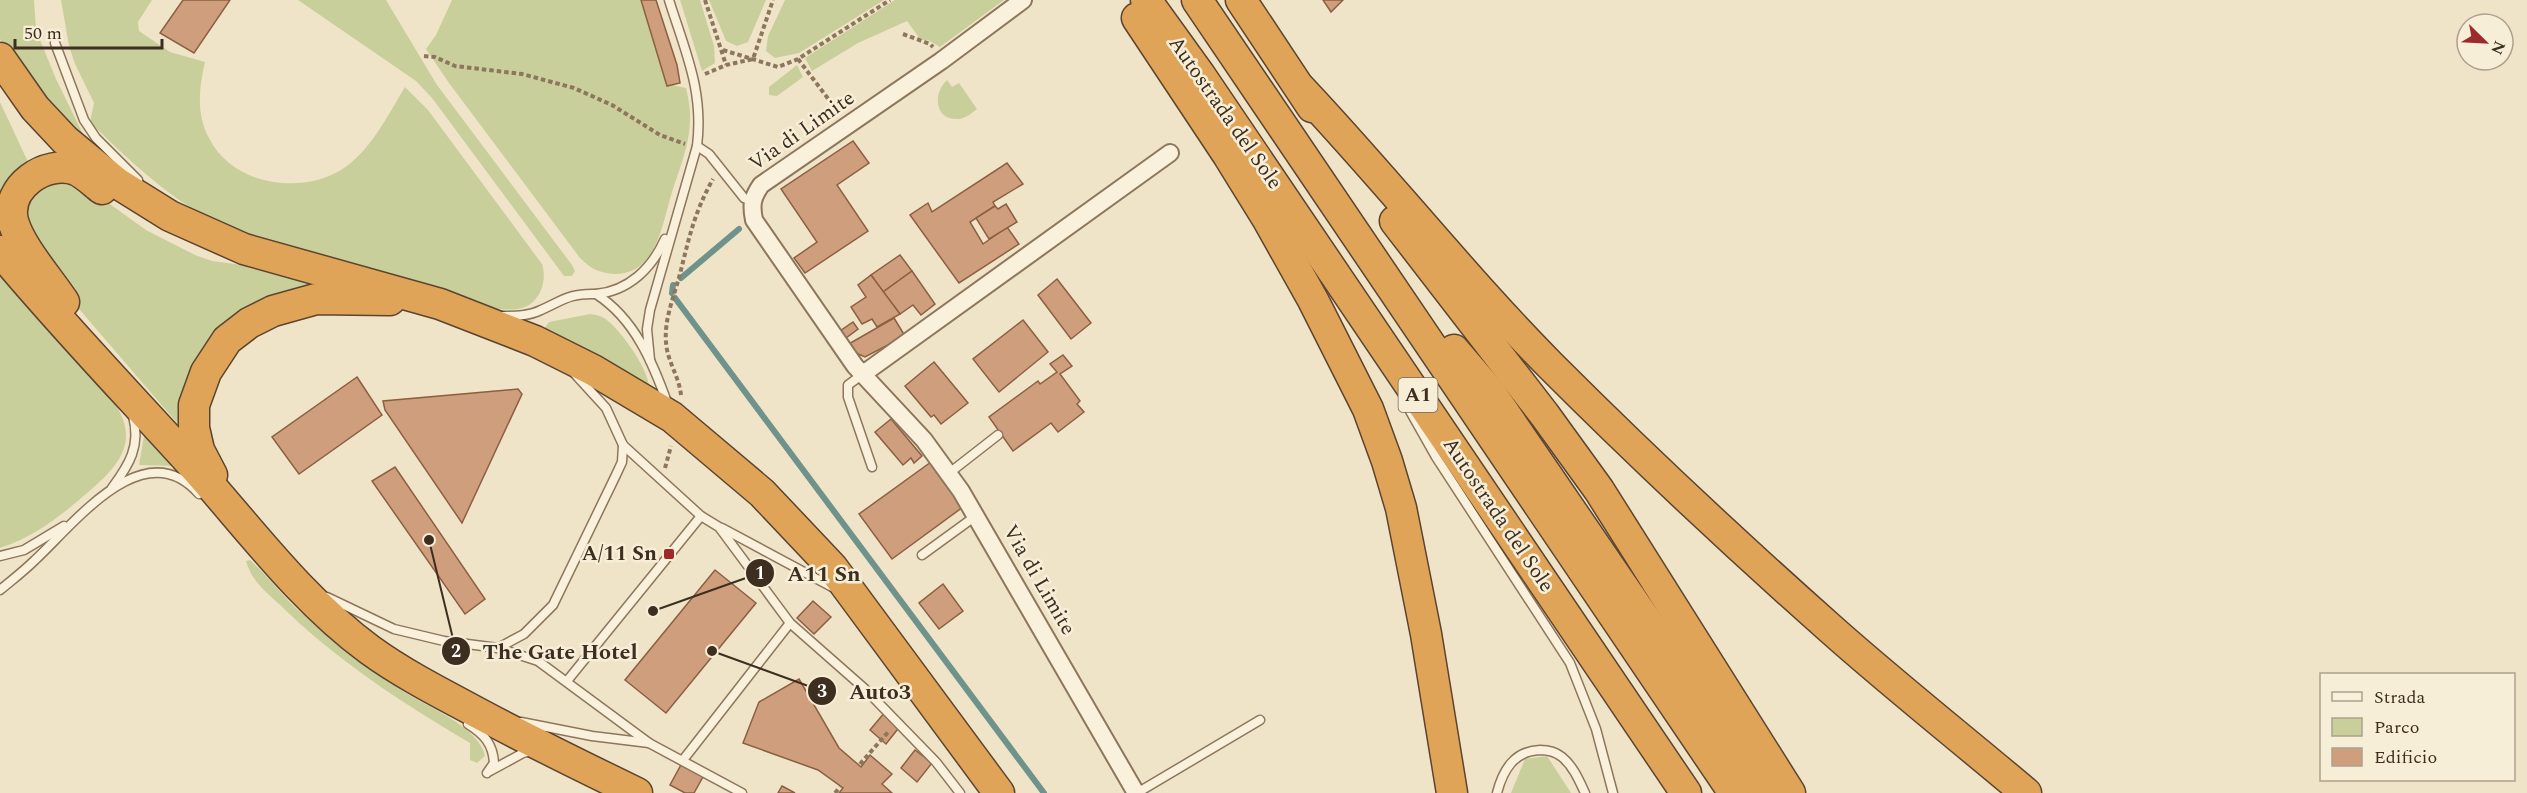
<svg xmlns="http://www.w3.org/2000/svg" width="2527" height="793" font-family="Spectral,serif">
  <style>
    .green { fill: #c9cf9b }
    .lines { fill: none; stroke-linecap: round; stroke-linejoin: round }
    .stream { stroke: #6f938a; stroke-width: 6 }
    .building { fill: #cf9f7d; stroke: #8d5f41; stroke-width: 1.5 }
    .service-casing { stroke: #8d765c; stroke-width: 11 }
    .minor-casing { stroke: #8d765c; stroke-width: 20 }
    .motorway-casing { stroke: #5b4430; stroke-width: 33 }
    .path { stroke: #8d765c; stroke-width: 4; stroke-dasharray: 4.5 3; stroke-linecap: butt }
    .service { stroke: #faf1dc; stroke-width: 8 }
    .minor { stroke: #faf1dc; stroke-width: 16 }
    .motorway { stroke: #e0a458; stroke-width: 30 }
    .poi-dot { fill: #9e2a2b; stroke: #f7eed8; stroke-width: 2 }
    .labels { text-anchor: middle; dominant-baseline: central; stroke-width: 5; stroke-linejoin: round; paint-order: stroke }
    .shield { fill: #f7eed8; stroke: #756857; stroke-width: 1.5 }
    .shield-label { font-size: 20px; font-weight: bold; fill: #3d2e20 }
    .street-label { font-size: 21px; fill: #3d2e20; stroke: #f7eed8 }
    .poi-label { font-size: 21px; font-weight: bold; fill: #3d2e20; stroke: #f7eed8; text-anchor: end }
    .leader { fill: none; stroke: #3d2e20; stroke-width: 2 }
    .callout-dot { fill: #3d2e20; stroke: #f7eed8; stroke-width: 2 }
    .mark-label { font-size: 18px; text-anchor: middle; font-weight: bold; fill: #fff }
    .callout-label { font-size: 22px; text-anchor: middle; font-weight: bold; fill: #3d2e20; stroke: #f7eed8; stroke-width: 5; stroke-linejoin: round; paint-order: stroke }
  </style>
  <rect width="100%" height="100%" fill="#f0e4c8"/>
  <g class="green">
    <polygon points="0,0 34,0 36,30 56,79 80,128 83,134 79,138 16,64 0,39"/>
    <path d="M61 0H152L138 22 139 31 170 52 205 62C199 88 196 114 209 138 232 185 300 195 341 170 370 152 388 115 405 87L428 110 542 264C548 282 539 306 518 309 491 313 443 295 416 288 348 269 276 254 213 221 167 196 127 159 90 122L94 103 75 64 69 46Z"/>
    <polygon points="298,0 386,0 437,85 572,265 575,271 572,276 564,276 432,98 416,81"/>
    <path d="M452 0H641L667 84 686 88C688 97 690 106 690 115 691 142 680 167 672 192 663 221 657 273 617 274 601 274 591 269 580 258L449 83 426 49 436 35Z"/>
    <polygon points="680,0 700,0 714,46 715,63 702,71"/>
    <polygon points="709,0 766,0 748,42 737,46 726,41"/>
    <polygon points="785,0 884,0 799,53 775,58 766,51 768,36"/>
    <polygon points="895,0 1004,0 940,47 928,40 919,40 918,36 907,21 858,43 812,71 805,58"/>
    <polygon points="797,65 803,77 777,96 769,95 769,87"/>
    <path d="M947 80 952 87 959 83 977 109C972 113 966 118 959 119 935 121 932 94 947 80Z"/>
    <polygon points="0,102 29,164 0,219"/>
    <polygon points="60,178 89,189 146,230 195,255 212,261 297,272 345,286 278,299 178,424 73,302 22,217 28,196"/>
    <path d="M0 272 51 327 113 401C145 446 112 472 79 500 54 521 31 538 0 548Z"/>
    <path d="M590 314C596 315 603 316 608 321 622 332 648 369 649 386L542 332 549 322Z"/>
    <polygon points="145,430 175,466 139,465"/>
    <path d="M250 560C267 575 281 594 298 610 331 640 367 667 404 692 427 706 480 728 485 756L477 763 470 760V743C402 703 336 660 279 604 265 591 251 580 246 561Z"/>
    <polygon points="1547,756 1571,793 1511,793 1525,759"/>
  </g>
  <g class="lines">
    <g class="stream">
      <polyline points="681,278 739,229"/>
      <polyline points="672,293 673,285"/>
      <polyline points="675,298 1044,793"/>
    </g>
  </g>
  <g class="building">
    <polygon points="183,0 230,0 194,53 160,33"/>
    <polygon points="641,0 656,0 677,65 680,83 667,86"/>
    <polygon points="1323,0 1343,0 1331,12"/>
    <polygon points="853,141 869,163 837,185 868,231 805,273 794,258 817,242 781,189"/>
    <polygon points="1007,163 1023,184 993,202 995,206 970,222 983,244 1007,227 1019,244 959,283 910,215 928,203 932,212"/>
    <polygon points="1006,204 1017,222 989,239 976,218 995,206 998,209"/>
    <polygon points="900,255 912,271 883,292 871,275"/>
    <polygon points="912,271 935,304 921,315 913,305 900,314 883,292"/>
    <polygon points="871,275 900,314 877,327 872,319 862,324 851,307 866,297 858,285"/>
    <polygon points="1057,279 1091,323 1071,339 1038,295"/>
    <polygon points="894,318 905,336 865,357 854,352 847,345"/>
    <polygon points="1023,320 1048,352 999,392 973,359"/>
    <polygon points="853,322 858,329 846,338 840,331"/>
    <polygon points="1063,355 1072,366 1060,374 1080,401 1077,404 1084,412 1058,432 1051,423 1013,451 989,417 1038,381 1040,384 1057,372 1050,364"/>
    <polygon points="934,362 968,403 941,424 934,415 931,417 905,386"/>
    <polygon points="357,377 382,415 299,474 272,437"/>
    <polygon points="518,389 522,394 462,523 385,410 383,401"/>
    <polygon points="891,419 922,456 914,463 911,458 903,465 875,432"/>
    <polygon points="931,462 963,507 892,559 859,514"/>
    <polygon points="395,467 485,599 465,614 372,481"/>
    <polygon points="715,570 756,603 666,713 625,680"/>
    <polygon points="943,584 963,611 939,629 919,603"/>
    <polygon points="813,601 831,617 814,634 797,618"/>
    <polygon points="799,679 839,748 861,767 870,755 892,774 882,784 892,793 839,793 843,788 818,770 743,743 759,702"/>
    <polygon points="885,712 901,725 886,744 870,730"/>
    <polygon points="915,750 932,763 917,782 901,768"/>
    <polygon points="682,763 704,775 694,793 685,793 670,785"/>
    <polygon points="782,786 795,793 778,793"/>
  </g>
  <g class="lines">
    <g class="service-casing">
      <g id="service">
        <polyline points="55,43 84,120 96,138 138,180"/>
        <polyline points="697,146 709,154 744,198 752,201"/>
        <path d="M596 294C629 291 652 268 665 239"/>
        <path d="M503 316C516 316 529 316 541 310 563 300 570 293 596 294 635 319 653 363 668 405"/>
        <path d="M650 360 647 329 650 310 697 146C704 91 685 51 669 0"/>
        <polyline points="574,373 606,408 623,445 701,516 719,527 790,623 865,689 936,762 960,793"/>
        <polyline points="863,374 848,385 848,397 872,467"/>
        <polyline points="1410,411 1436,457 1570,663 1596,729 1613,793"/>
        <polyline points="948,474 998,435"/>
        <path d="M112 488C129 465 141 446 133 416"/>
        <polyline points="722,528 832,587"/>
        <polyline points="922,555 977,515"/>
        <polyline points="0,556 24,550 64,526"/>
        <path d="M0 590C12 580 24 571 35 560 74 524 144 431 199 494"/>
        <polyline points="327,597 394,629 444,641 498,648 538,661 649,743"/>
        <polyline points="498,648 524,634 553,605 615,477 622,462 623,445"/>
        <polyline points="567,681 701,516"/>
        <polyline points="521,722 592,736 649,743 742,793"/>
        <path d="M468 724C484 734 493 744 494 763L487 773"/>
        <polyline points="683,760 790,623"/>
        <polyline points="490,771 523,753 532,751"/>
        <polyline points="1137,793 1260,720"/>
        <path d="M1497 793C1503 770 1514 751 1540 750 1547 750 1556 752 1562 757 1573 766 1579 780 1585 793"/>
      </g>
    </g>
    <g class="minor-casing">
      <g id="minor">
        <path d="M1023 0 941 61 761 185C752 198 751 205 754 220L855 366 924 440 961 491 1136 793"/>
        <polyline points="863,374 1170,153"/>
      </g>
    </g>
    <g class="motorway-casing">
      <g id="motorway">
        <polyline points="1146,0 1200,75 1686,793"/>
        <polyline points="1197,0 1734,793"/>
        <polyline points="1241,0 1312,107"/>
        <polyline points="1137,18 1228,155 1267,218 1313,300 1368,409 1387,461 1401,508 1426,634 1452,793"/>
        <polyline points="0,58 35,108 65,140 117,183 170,216 244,249 440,304 535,341 593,370 672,417 762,493 832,567 999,793"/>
        <path d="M1301 89C1386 179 1463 277 1550 365 1641 456 1735 544 1832 630 1895 686 1962 739 2026 793"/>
        <polyline points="1395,221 1544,414 1599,490 1790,793"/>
        <path d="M0 251C63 327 131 397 197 470 252 532 302 600 370 650 399 671 431 688 463 705 520 736 579 765 637 793"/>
        <path d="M64 302C49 279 20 247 13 221 5 187 46 159 76 170 85 174 94 183 102 189"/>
        <polyline points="1454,350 1490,392 1736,752 1768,793"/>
        <polyline points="212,475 199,450 194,428 194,405 206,372 227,340 249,323 273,311 316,299 390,300"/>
      </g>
    </g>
    <g class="path">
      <polyline points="705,0 726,65"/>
      <polyline points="903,34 930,44 933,47"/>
      <polyline points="723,50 778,67 798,59 890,0"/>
      <polyline points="424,56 435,57 455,66 522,74 574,88 612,105 660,135 685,144"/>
      <polyline points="798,59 839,113"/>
      <polyline points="705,74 726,65 753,59 773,0"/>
      <path d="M681 395C679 376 667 361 666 342 664 320 674 296 680 274 689 238 694 213 713 179"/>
      <polyline points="665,468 671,446"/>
      <polyline points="860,764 889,731"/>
      <polyline points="835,793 840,787"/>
    </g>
    <use href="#service" class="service"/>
    <use href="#minor" class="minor"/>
    <use href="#motorway" class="motorway"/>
  </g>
  <rect class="poi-dot" x="663" y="548" width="12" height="12" rx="3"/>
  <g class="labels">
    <rect class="shield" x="1398.5" y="378" width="39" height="34" rx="4.5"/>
    <g class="shield-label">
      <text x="1418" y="395">A1</text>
    </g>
    <g class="street-label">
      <text transform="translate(1225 113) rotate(55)">Autostrada del Sole</text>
      <text transform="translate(802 131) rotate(-35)">Via di Limite</text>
      <text transform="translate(1498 515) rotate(56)">Autostrada del Sole</text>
      <text transform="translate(1039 580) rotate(60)">Via di Limite</text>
    </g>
    <g class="poi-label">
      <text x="657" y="554">A/11 Sn</text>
    </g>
  </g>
  <path class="leader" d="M653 611L760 573M429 540L456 651M712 651L822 691"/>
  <g class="callout-dot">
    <circle cx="653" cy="611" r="6"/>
    <circle cx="429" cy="540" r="6"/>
    <circle cx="712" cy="651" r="6"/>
    <circle cx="760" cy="573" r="15"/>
    <circle cx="456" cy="651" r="15"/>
    <circle cx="822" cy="691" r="15"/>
  </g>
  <g class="mark-label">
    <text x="760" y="579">1</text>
    <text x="456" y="657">2</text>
    <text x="822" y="697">3</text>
  </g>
  <g class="callout-label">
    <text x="824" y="581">A11 Sn</text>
    <text x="560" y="659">The Gate Hotel</text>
    <text x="880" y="699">Auto3</text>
  </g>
  <rect x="2320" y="673" width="195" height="108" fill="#f7eed8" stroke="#ada18e" stroke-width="1.5"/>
  <rect x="2332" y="692" width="30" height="9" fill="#faf1dc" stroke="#ada18e" stroke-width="1.5"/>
  <text x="2374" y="703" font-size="18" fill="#3d2e20">Strada</text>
  <rect x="2332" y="718" width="30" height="18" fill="#c9cf9b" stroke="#ada18e" stroke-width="1.5"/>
  <text x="2374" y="733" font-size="18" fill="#3d2e20">Parco</text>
  <rect x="2332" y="748" width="30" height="18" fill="#cf9f7d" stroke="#ada18e" stroke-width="1.5"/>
  <text x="2374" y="763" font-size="18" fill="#3d2e20">Edificio</text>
  <g transform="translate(2485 42) rotate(114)"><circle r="28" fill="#f7eed8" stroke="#ada18e" stroke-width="1.5"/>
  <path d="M0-4.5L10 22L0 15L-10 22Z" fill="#9e2a2b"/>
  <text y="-9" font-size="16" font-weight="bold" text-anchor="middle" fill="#3d2e20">N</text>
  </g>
  <path d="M15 39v9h147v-9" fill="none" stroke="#3d2e20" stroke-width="3"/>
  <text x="24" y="39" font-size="18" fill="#3d2e20" stroke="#f7eed8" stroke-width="4.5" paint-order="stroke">50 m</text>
</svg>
